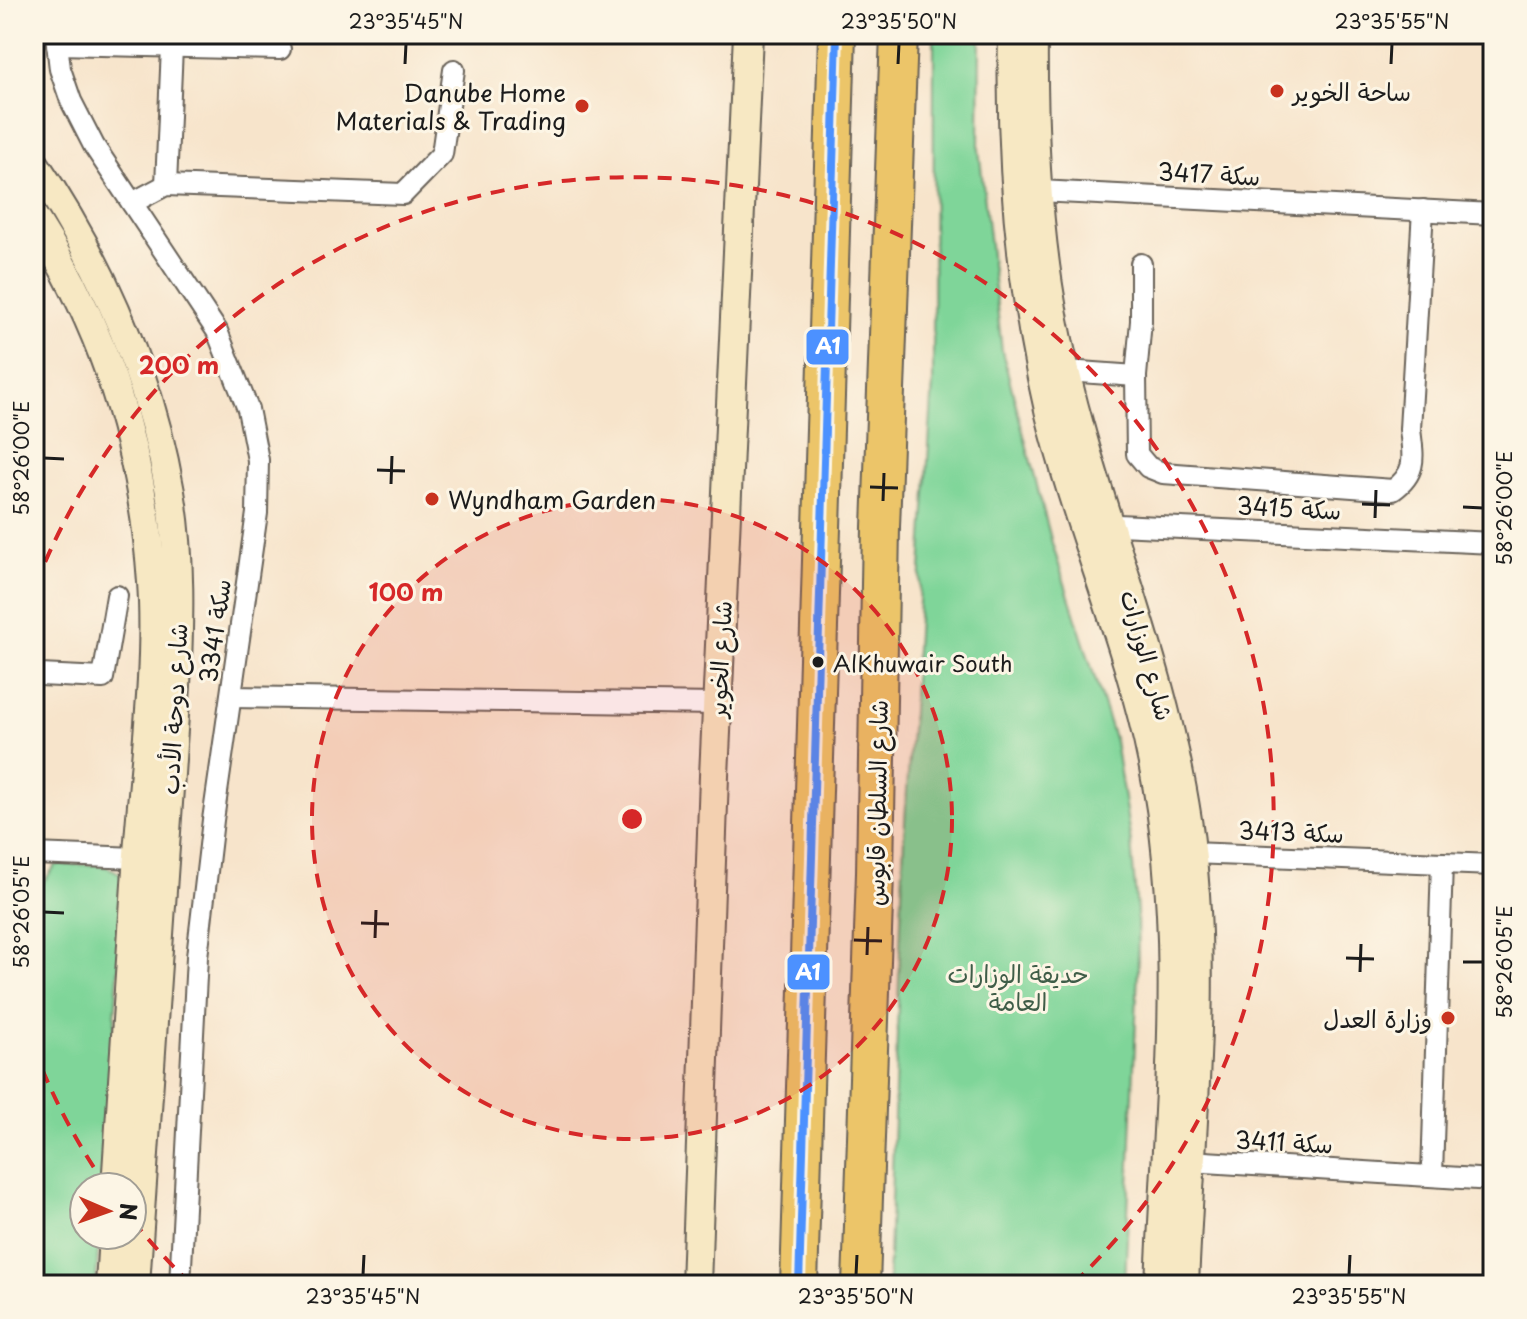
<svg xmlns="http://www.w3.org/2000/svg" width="1527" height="1319" font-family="'Playpen Sans','Playpen Sans Arabic',sans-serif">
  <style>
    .green { fill: #7fd599; stroke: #4e785a; stroke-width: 2 }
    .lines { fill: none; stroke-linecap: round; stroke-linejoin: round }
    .street-casing { stroke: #696259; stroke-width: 24 }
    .secondary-casing { stroke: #696259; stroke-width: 32 }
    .highway-casing { stroke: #696259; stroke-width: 40 }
    .street { stroke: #fff; stroke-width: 20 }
    .secondary { stroke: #f7e8c3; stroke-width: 28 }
    .highway { stroke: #ecc569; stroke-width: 36 }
    .bus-1-casing { stroke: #fcf5e5; stroke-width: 14 }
    .bus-1 { stroke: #4c91ff; stroke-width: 8 }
    .ticks { fill: none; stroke: #1c1c1c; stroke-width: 3 }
    .ring { fill: none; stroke: #d62828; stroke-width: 4; stroke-dasharray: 14 10 }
    .poi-dot { fill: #c8321e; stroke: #fcf5e5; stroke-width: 3 }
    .bus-dot { fill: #1c1c1c; stroke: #fcf5e5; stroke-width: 3 }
    .labels { text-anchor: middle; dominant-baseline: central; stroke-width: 6; stroke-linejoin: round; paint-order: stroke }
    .bus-label { font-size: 22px; fill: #1c1c1c; stroke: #fcf5e5; text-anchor: start }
    .poi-label { font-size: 24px; fill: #1c1c1c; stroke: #fcf5e5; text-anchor: start }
    .street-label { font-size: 24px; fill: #1c1c1c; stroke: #fcf5e5 }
    .park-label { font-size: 24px; fill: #3f5d48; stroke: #fcf5e5 }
    .centre { fill: #d62828; stroke: #fcf5e5; stroke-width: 4 }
    .ring-label { font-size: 24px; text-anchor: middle; font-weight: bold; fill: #d62828; stroke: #fcf5e5; stroke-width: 6; stroke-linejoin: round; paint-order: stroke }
    .line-badge { stroke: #fcf5e5; stroke-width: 3 }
    .badge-label { font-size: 22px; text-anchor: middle; font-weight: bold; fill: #fff }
    .neatline { fill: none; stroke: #1c1c1c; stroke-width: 3 }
    .ticks-label { font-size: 20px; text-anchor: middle; fill: #1c1c1c }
  </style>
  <rect width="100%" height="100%" fill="#fcf5e5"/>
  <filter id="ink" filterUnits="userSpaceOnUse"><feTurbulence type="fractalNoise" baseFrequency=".0125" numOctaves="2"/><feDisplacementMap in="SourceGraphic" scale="16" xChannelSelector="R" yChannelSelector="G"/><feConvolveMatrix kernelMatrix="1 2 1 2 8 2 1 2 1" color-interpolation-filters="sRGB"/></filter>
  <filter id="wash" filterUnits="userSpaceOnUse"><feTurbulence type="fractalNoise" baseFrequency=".006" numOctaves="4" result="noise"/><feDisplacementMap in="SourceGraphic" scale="32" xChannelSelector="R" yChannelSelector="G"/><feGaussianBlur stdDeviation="1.8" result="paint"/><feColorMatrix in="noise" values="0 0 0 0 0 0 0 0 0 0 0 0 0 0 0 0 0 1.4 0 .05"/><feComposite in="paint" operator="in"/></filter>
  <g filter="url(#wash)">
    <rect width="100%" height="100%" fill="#f7e4cb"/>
    <g class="green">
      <polygon points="934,34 980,34 979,149 1002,351 1052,543 1115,741 1131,843 1137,911 1138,970 1125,1285 888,1285 904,837 933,382"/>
      <path d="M56 865C79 865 108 860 125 878L103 1187H84V1235H99L96 1285H34V1052L41 885Z"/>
    </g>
  </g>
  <g filter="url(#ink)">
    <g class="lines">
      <g class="street-casing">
        <g id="street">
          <polyline points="56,34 60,69 71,101 94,146 217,331 248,409 258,460 257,513 213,820 197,957 180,1285"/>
          <polyline points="57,44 280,49"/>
          <polyline points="166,185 172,47"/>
          <polyline points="1027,185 1039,191 1493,214"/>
          <polyline points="132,203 166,185 403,194 442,154 454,70"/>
          <path d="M1141 264V321L1136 376 1137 454 1148 467 1163 473 1393 490C1418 472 1413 456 1410 429L1423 210"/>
          <polyline points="1053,370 1136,376"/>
          <polyline points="1097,524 1493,543"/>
          <polyline points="34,671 40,675 103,678 117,596"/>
          <polyline points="231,697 717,704"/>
          <polyline points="1178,848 1191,853 1493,865"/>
          <polyline points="34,854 137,858"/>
          <polyline points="1179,1155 1189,1161 1493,1180"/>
          <polyline points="1432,1175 1442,863"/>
        </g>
      </g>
      <g class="secondary-casing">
        <g id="secondary">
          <path d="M1013 34C1010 163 1020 288 1050 414 1079 532 1129 643 1153 763 1188 934 1167 1112 1160 1285"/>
          <path d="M1033 34C1032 129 1036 227 1054 320 1086 490 1161 647 1187 820 1210 970 1190 1133 1184 1285"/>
          <path d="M34 163C102 263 149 372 170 492 181 555 179 621 176 686L135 1285"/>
          <path d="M34 218C105 328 143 452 152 582 158 668 144 768 138 854 130 965 123 1076 116 1187"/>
          <polyline points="110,1285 113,1235"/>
          <polyline points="696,1285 714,776 748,34"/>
        </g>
      </g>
      <g class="highway-casing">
        <g id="highway">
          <polyline points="799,1285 837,34"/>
          <polyline points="861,1285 875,873 881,527 899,34"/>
        </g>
      </g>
      <use href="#street" class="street"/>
      <use href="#secondary" class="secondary"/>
      <use href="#highway" class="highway"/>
      <g class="bus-1-casing">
        <polyline id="bus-1" points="799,1285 837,34"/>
      </g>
      <use href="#bus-1" class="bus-1"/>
    </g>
  </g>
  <path class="ticks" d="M405 64 406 44M898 64 899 44M1391 64 1392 44M44 458 64 459M377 470 405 471M391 484 392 456M870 487 898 488M883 501 884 473M1362 504 1390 505M1463 507 1483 508M1375 518 1376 490M44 912 64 913M361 923 389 924M375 938 376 910M854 940 882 941M867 955 868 927M1346 958 1374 959M1463 962H1483M1360 972 1361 944M363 1275 364 1255M856 1275 857 1255M1349 1275 1350 1255"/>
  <circle cx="632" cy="819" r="320" fill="#d62828" fill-opacity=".12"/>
  <g class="ring">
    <circle cx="632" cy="819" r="320"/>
    <path d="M191 1284A641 641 0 0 1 134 1222M107 1187A641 641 0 0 1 36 1054M36 584A641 641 0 1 1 1073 1284"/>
  </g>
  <g class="poi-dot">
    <circle cx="1277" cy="91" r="8"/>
    <circle cx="582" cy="106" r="8"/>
    <circle cx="432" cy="499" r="8"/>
    <circle cx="1448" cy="1018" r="8"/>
  </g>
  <circle class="bus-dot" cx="818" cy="662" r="7"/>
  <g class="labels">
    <g class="bus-label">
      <text x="833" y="662">AlKhuwair South</text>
    </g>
    <g class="poi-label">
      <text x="1293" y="91">ساحة الخوير</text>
      <text x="566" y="92" text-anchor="end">Danube Home<tspan x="566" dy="28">Materials &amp; Trading</tspan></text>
      <text x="448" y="499">Wyndham Garden</text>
      <text x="1432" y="1018" text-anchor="end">وزارة العدل</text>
    </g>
    <g class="street-label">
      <text transform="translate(1209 173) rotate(3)">سكة 3417</text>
      <text transform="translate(1289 507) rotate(3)">سكة 3415</text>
      <text transform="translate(214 631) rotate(-82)">سكة 3341</text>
      <text transform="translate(1148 655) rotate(74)">شارع الوزارات</text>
      <text transform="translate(719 659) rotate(-87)">شارع الخوير</text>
      <text transform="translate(173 709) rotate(-87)">شارع دوحة الأدب</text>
      <text transform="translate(876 803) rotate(-89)">شارع السلطان قابوس</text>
      <text transform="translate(1291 831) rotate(2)">سكة 3413</text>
      <text transform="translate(1284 1141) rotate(3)">سكة 3411</text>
    </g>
    <g class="park-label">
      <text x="1018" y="973">حديقة الوزارات<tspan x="1018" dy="28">العامة</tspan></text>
    </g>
  </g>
  <circle cx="632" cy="819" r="12" class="centre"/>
  <g class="ring-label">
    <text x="179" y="374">200 m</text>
    <text x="406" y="601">100 m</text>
  </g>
  <g class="line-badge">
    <rect x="805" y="328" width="45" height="38" rx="8" fill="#4c91ff"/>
    <rect x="786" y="953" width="45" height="38" rx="8" fill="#4c91ff"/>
  </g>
  <g class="badge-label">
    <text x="828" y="354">A1</text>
    <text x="808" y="980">A1</text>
  </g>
  <rect width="1527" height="1319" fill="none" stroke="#fcf5e5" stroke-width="88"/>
  <g transform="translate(108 1211) rotate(92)"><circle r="38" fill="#fcf5e5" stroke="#a29e95" stroke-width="2"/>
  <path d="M0-6L14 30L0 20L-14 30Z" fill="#c8321e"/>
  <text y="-12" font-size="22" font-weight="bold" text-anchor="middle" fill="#1c1c1c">N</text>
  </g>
  <rect x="44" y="44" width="1439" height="1231" class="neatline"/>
  <g class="ticks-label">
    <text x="406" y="29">23°35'45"N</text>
    <text x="899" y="29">23°35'50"N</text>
    <text x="1392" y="29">23°35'55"N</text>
    <text transform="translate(22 458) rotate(-90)" y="7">58°26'00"E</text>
    <text transform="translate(1505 508) rotate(-90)" y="7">58°26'00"E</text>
    <text transform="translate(22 912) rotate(-90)" y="7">58°26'05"E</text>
    <text transform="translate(1505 962) rotate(-90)" y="7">58°26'05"E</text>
    <text x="363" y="1304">23°35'45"N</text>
    <text x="856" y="1304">23°35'50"N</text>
    <text x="1349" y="1304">23°35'55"N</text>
  </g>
</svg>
